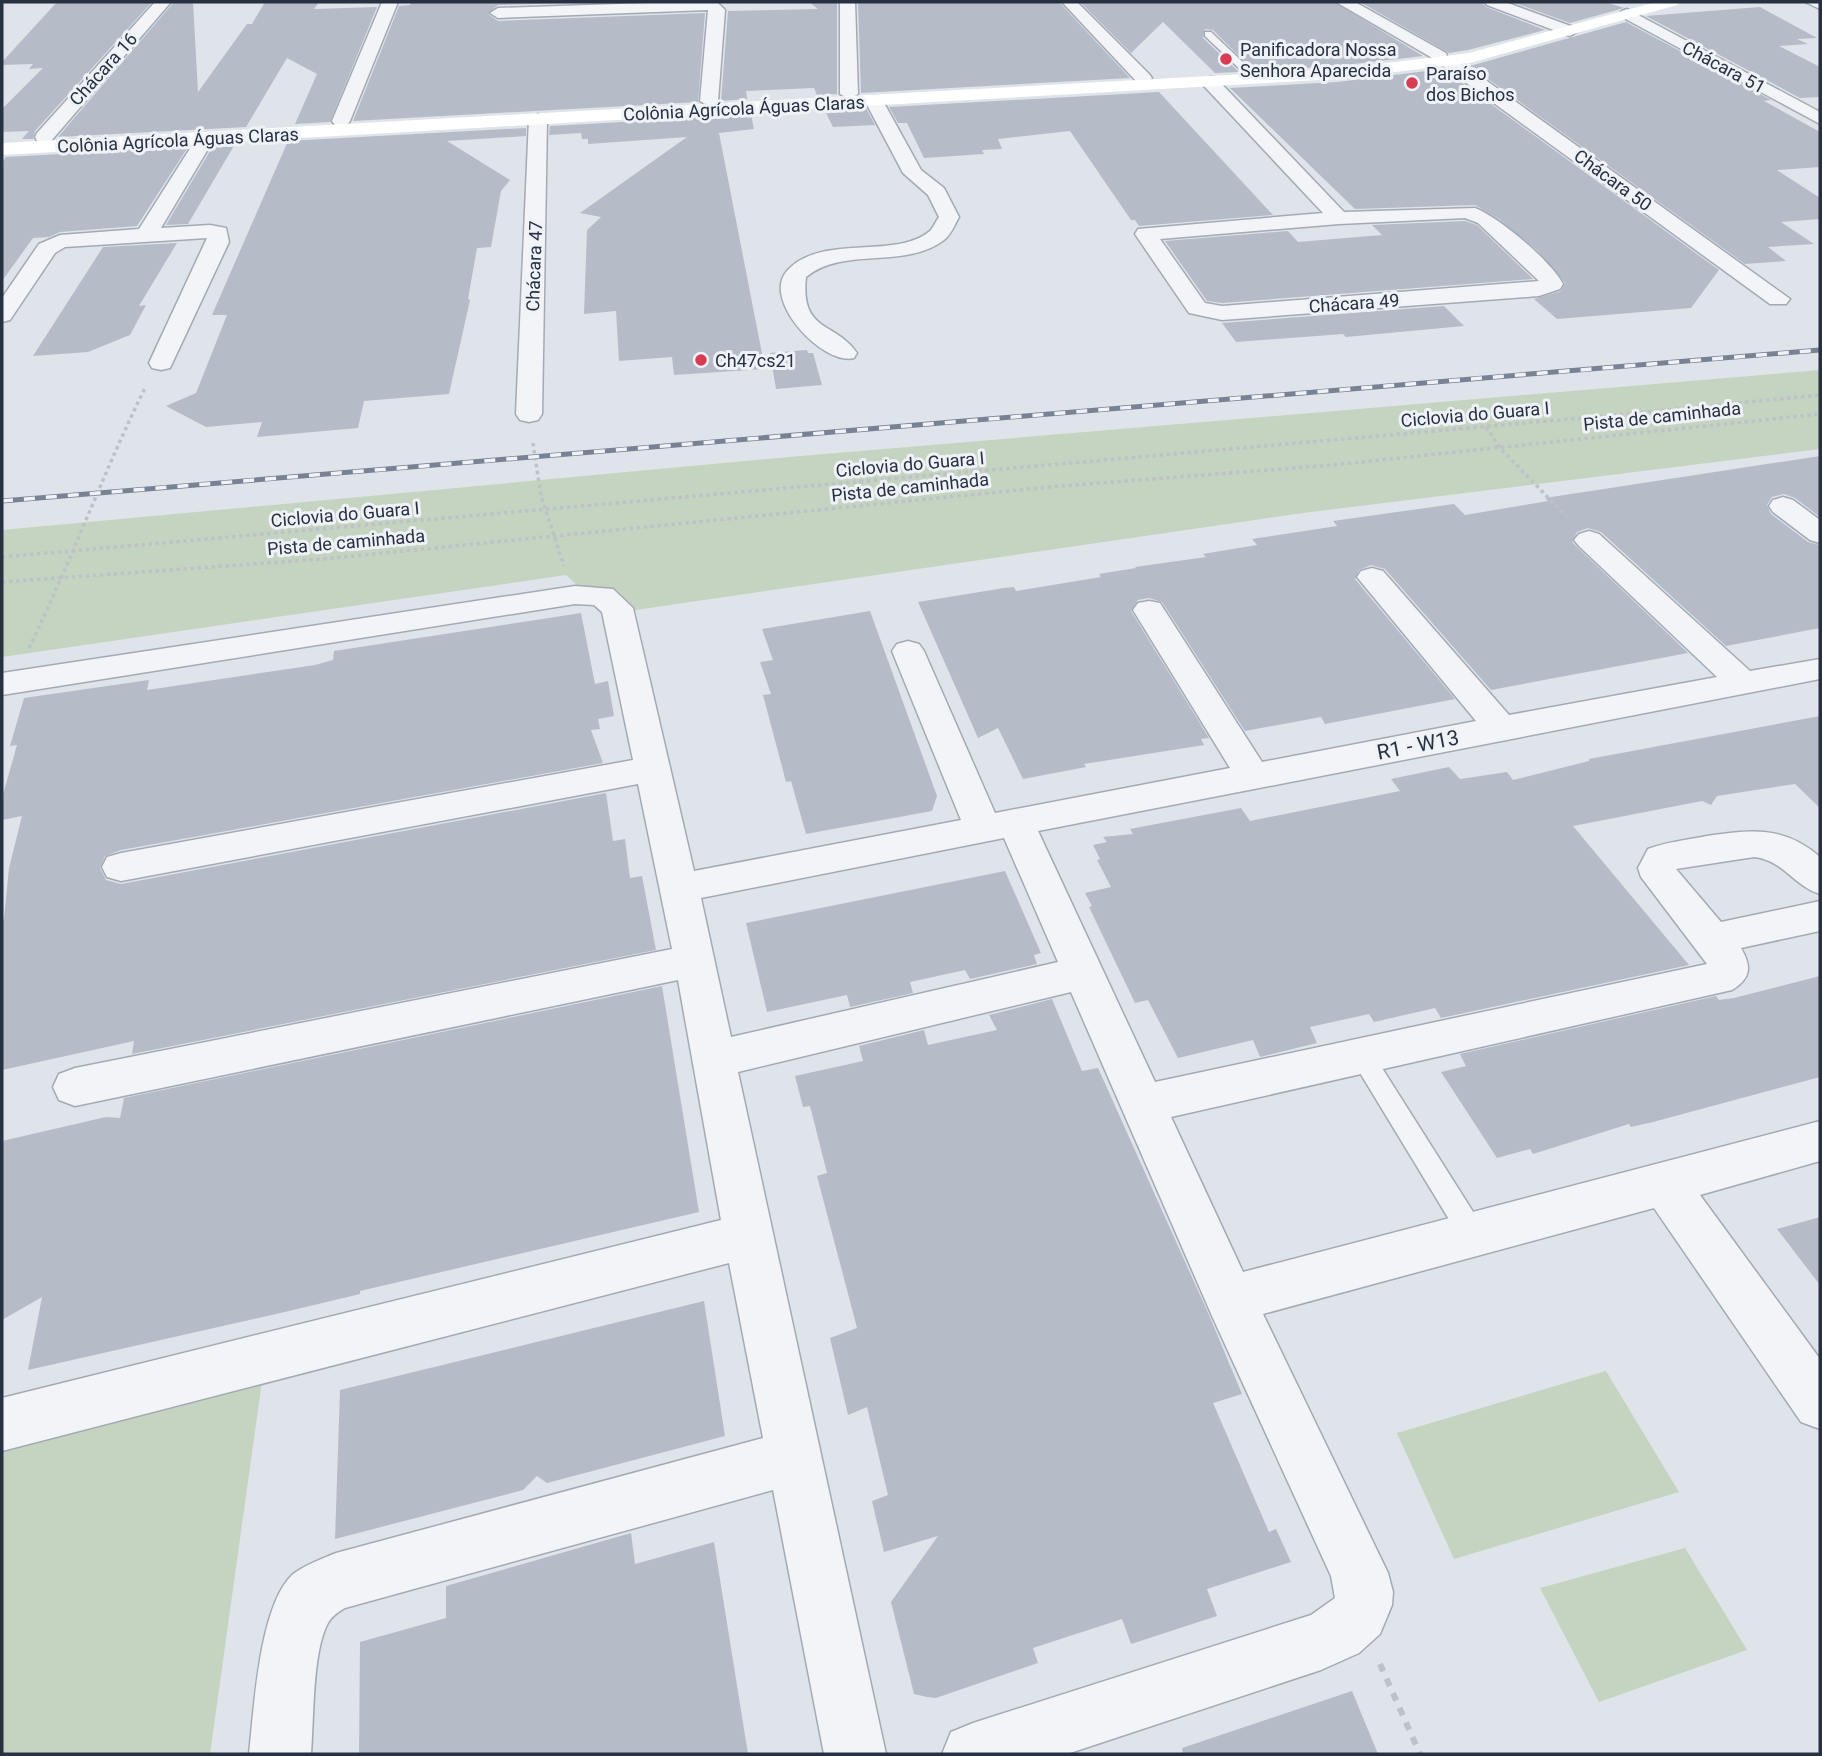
<svg xmlns="http://www.w3.org/2000/svg" width="1822" height="1756" font-family="Roboto,sans-serif">
  <style>
    .green { fill: #c5d4c0 }
    .building { fill: #b6bcc7 }
    .lines { fill: none; stroke-linecap: round; stroke-linejoin: round }
    .service-casing { stroke: #a4aab4; stroke-width: 3 }
    .minor-casing { stroke: #a4aab4; stroke-width: 3 }
    .path-far1 { stroke: #bdc1c8; stroke-width: 3.5; stroke-dasharray: 3.5 3.5; stroke-linecap: butt }
    .path { stroke: #bdc1c8; stroke-width: 6; stroke-dasharray: 8 8; stroke-linecap: butt }
    .service { fill: #f2f4f7; fill-rule: evenodd }
    .minor { fill: #f2f4f7; fill-rule: evenodd }
    .secondary { fill: #fff; fill-rule: evenodd }
    .rail-casing { stroke: #788294; stroke-width: 5 }
    .rail { stroke: #eff2f7; stroke-width: 3.5; stroke-dasharray: 11; stroke-linecap: butt }
    .poi-dot { fill: #d73c52; stroke: #eff2f7; stroke-width: 2.5 }
    .labels { text-anchor: middle; dominant-baseline: central; stroke-width: 6; stroke-linejoin: round; paint-order: stroke }
    .far-poi-label { font-size: 18px; fill: #273142; stroke: #eff2f7; text-anchor: start }
    .far-street-label { font-size: 18px; fill: #273142; stroke: #eff2f7 }
    .street-label { font-size: 21px; fill: #273142; stroke: #eff2f7 }
  </style>
  <rect width="100%" height="100%" fill="#dfe3ea"/>
  <g class="green">
    <polygon points="1820,370 1820,449 1303,513 608,614 566,575 2,657 2,530 789,457"/>
    <polygon points="1606,1371 1679,1492 1454,1559 1397,1433"/>
    <polygon points="262,1381 210,1754 2,1754 2,1433"/>
    <polygon points="1685,1548 1747,1650 1599,1702 1540,1588"/>
  </g>
  <g class="building">
    <polygon points="57,2 152,2 35,131 33,139 22,139 29,131 2,132 2,109 43,68 29,69 33,64 2,65 2,62"/>
    <polygon points="174,2 193,2 198,92 247,24 252,24 265,2 319,2 314,9 377,7 330,122 295,124 317,74 287,58 246,127 58,137"/>
    <polygon points="411,2 606,2 498,5 488,14 498,21 705,13 698,102 353,121 399,6 410,5"/>
    <polygon points="809,2 837,2 837,94 817,95 814,88 746,91 747,99 721,101 728,11 818,9"/>
    <polygon points="858,2 1059,2 1130,78 861,93"/>
    <polygon points="1080,2 1334,2 1423,56 1337,66 1254,71 1213,30 1205,29 1203,38 1239,72 1215,73 1163,22 1131,53"/>
    <polygon points="1360,2 1481,2 1486,7 1545,30 1468,50 1449,53"/>
    <polygon points="1512,2 1605,2 1624,8 1570,23"/>
    <polygon points="1760,7 1817,38 1797,39 1808,44 1779,46 1820,67 1820,97 1800,98 1646,16"/>
    <polygon points="1626,22 1771,100 1764,101 1820,132 1820,167 1777,170 1820,198 1820,219 1781,222 1814,244 1768,247 1786,261 1745,264 1470,66"/>
    <polygon points="1443,69 1719,270 1691,308 1557,319 1534,299 1561,291 1565,283 1538,251 1499,219 1475,205 1355,209 1230,88 1337,82"/>
    <polygon points="1159,92 1273,215 1139,226 1135,220 1131,220 1070,131 998,139 1002,149 982,150 984,154 924,158 907,123 898,123 889,107"/>
    <polygon points="866,108 875,125 833,127 825,111"/>
    <polygon points="751,115 754,129 719,133 765,369 674,375 672,357 619,361 616,311 584,314 587,230 601,217 580,213 687,137 588,144 588,139 582,139 581,133 549,135 550,126"/>
    <polygon points="526,128 526,136 447,141 510,180 501,191 491,247 477,248 468,299 470,300 449,394 364,401 358,428 257,437 262,422 206,427 166,406 196,393 227,315 212,315 288,141"/>
    <polygon points="235,144 188,224 166,225 213,146"/>
    <polygon points="188,147 137,226 60,232 49,237 33,238 2,281 2,163 6,157"/>
    <polygon points="1465,221 1477,225 1533,279 1222,303 1207,301 1165,241 1288,231 1298,242 1382,235 1372,225"/>
    <polygon points="177,243 139,306 146,305 130,335 88,352 33,356 103,247"/>
    <polygon points="1444,306 1464,326 1346,337 1343,334 1236,342 1222,323"/>
    <polygon points="807,350 808,353 813,353 822,385 776,389 770,353"/>
    <polygon points="1820,456 1820,517 1795,498 1784,494 1772,497 1767,505 1771,514 1808,542 1820,545 1820,628 1726,646 1601,532 1588,528 1577,532 1572,542 1688,653 1491,690 1385,569 1371,565 1359,570 1355,579 1455,699 1325,724 1321,717 1245,731 1162,602 1149,598 1138,600 1131,611 1209,738 1201,739 1204,745 1084,764 1086,767 1023,779 998,728 978,738 918,602 1004,588 1014,587 1016,591 1101,577 1099,574 1136,568 1135,567 1206,557 1203,554 1257,545 1252,539 1337,526 1333,521 1454,504 1465,515 1548,501 1545,498"/>
    <polygon points="870,611 937,796 932,811 806,834 791,781 786,782 763,695 771,694 760,662 773,660 762,629"/>
    <polygon points="581,613 595,684 608,681 614,716 598,719 600,729 591,730 603,763 121,850 105,856 100,868 106,880 121,884 606,793 613,841 625,839 630,878 642,876 656,950 132,1054 134,1041 2,1070 2,920 4,919 9,868 22,816 2,820 2,798 17,745 10,746 24,698 149,680 147,690 315,665 333,660 334,651"/>
    <polygon points="1820,716 1820,808 1795,784 1717,796 1711,805 1702,801 1573,826 1689,965 1441,1018 1435,1008 1374,1022 1369,1014 1310,1027 1317,1043 1260,1057 1253,1040 1178,1058 1148,1000 1135,1003 1089,907 1092,906 1085,893 1111,887 1097,860 1100,859 1093,845 1107,842 1103,837 1133,834 1130,829 1241,808 1250,821 1400,791 1391,779 1449,767 1460,779 1507,772 1513,780 1589,761 1589,759"/>
    <polygon points="1005,871 1041,953 1034,955 1037,964 970,979 965,970 910,982 913,993 850,1007 847,995 767,1012 746,923"/>
    <polygon points="1820,976 1820,1077 1653,1122 1631,1127 1629,1124 1533,1154 1530,1149 1497,1158 1441,1072 1466,1066 1460,1054 1716,996 1719,1000 1734,998"/>
    <polygon points="662,986 699,1212 360,1291 360,1294 289,1311 28,1370 42,1297 2,1320 2,1141 106,1117 120,1118 124,1098"/>
    <polygon points="1052,999 1082,1071 1098,1068 1209,1315 1242,1394 1213,1403 1269,1532 1276,1529 1291,1562 1207,1589 1217,1616 1131,1644 1122,1619 1033,1648 1038,1663 936,1698 927,1697 914,1694 891,1602 938,1536 884,1552 872,1501 888,1495 867,1407 848,1415 830,1338 857,1328 817,1176 827,1173 810,1106 803,1107 795,1076 863,1061 859,1046 924,1030 928,1045 997,1030 989,1015"/>
    <polygon points="1820,1217 1820,1285 1777,1229"/>
    <polygon points="704,1301 725,1436 547,1483 537,1476 523,1490 335,1539 340,1390"/>
    <polygon points="631,1533 635,1564 714,1542 748,1754 359,1754 360,1642 446,1618 446,1586"/>
    <polygon points="1352,1691 1378,1754 1183,1754 1182,1748"/>
  </g>
  <g class="lines">
    <g class="service-casing">
      <g id="service">
        <polygon points="1205,32 1211,32 1251,70 1251,74 1245,74 1205,36"/>
        <polygon points="1362,1046 1370,1049 1482,1226 1486,1235 1482,1244 1473,1247 1464,1244 1354,1063 1350,1056 1354,1049"/>
      </g>
    </g>
    <g class="minor-casing">
      <g id="minor">
        <polygon points="155,2 171,2 51,141 37,141 35,137 37,133"/>
        <polygon points="382,2 398,2 350,121 347,125 335,125 332,121"/>
        <polygon points="677,2 717,2 725,10 718,101 715,105 709,106 700,101 708,10 498,18 490,13 498,8"/>
        <polygon points="840,2 855,2 858,94 849,99 840,94"/>
        <polygon points="1062,2 1077,2 1149,74 1152,78 1149,82 1137,82"/>
        <polygon points="1336,2 1355,2 1446,53 1447,57 1455,58 1790,299 1786,304 1770,304 1443,66 1442,61 1434,59"/>
        <polygon points="1484,2 1505,2 1576,28 1578,31 1570,36 1564,34 1487,5"/>
        <polygon points="1805,2 1820,2 1820,9"/>
        <polygon points="1627,9 1820,112 1820,124 1622,17 1619,14 1622,11"/>
        <path d="M1210 77 1216 78 1344 212 1475 208C1500 218 1551 261 1563 284L1560 289 1539 296 1222 320 1189 313 1135 234 1138 229 1323 213 1204 86 1201 82ZM1465 218 1478 223 1539 281 1222 306 1205 303 1160 239 1339 224Z"/>
        <path d="M874 96 883 101 921 170 944 188 959 217C955 224 951 235 944 240 904 270 844 246 806 277 800 333 835 321 857 353L854 358C823 366 761 300 787 271 820 233 897 260 930 231 933 228 936 221 939 217L928 195 903 173 865 101Z"/>
        <polygon points="538,114 547,119 542,414 538,420 529,422 520,420 516,414 529,119"/>
        <polygon points="205,133 214,139 161,228 210,225 226,228 229,242 170,368 161,370 152,368 149,363 207,238 65,247 55,253 10,320 2,322 2,298 39,244 60,235 139,229 196,139"/>
        <polygon points="1783,497 1793,500 1820,520 1820,543 1810,540 1773,512 1769,506 1773,500"/>
        <path d="M1589 531 1599 534 1750 671 1820 659V679L1038 831 1155 1082 1707 964 1641 877 1638 868 1648 849C1667 842 1686 840 1707 836 1752 830 1783 825 1820 857V894C1794 886 1783 860 1754 857L1676 869 1721 922 1820 901V931L1741 948C1752 967 1751 978 1732 990L1171 1117 1243 1272 1820 1121V1161L1700 1195 1820 1359V1429L1801 1422 1654 1208 1263 1314 1388 1573 1393 1592 1392 1605 1380 1634 1359 1653 1321 1670 1067 1754H942L951 1732 973 1723 1311 1615 1335 1598 1331 1576 1212 1316 1071 992 738 1072 886 1754H824L773 1490 345 1608C338 1612 332 1616 328 1623 312 1652 314 1720 311 1754H249C254 1709 259 1607 292 1575 304 1565 322 1559 336 1553L763 1438 729 1263 2 1451V1398L721 1220 678 980 75 1106 59 1100 53 1087 59 1074 75 1068 672 949 638 784 121 881 107 877 102 867 107 857 121 853 633 760 602 612 594 605 575 604 2 695V673L575 586 613 589 633 608 694 871 961 820 892 651 897 644 908 641 919 644 924 651 995 813 1230 768 1133 610 1138 603 1149 601 1160 603 1262 762 1476 721 1357 577 1361 571 1372 568 1383 571 1509 715 1717 677 1579 546 1574 540 1579 534ZM1004 838 1058 962 731 1037 701 898Z"/>
      </g>
    </g>
    <g class="path-far1">
      <polyline points="1486,427 1500,448 1567,517"/>
      <polyline points="533,443 541,496 564,566"/>
      <polyline points="2,557 1605,416 1820,395"/>
      <polyline points="2,582 323,559 1049,487 1332,465 1820,414"/>
      <path d="M29 648C71 562 103 473 145 388"/>
    </g>
    <polyline class="path" points="1380,1664 1420,1754"/>
    <use href="#service" class="service"/>
    <use href="#minor" class="minor"/>
    <polygon class="secondary" points="1656,2 1680,2 1677,5 1470,63 1337,79 2,155 2,143 1337,69 1469,53"/>
    <g class="rail-casing">
      <polyline id="rail" points="2,501 1820,350"/>
    </g>
    <use href="#rail" class="rail"/>
  </g>
  <g class="poi-dot">
    <circle cx="1226" cy="59" r="7"/>
    <circle cx="1412" cy="83" r="7"/>
    <circle cx="701" cy="360" r="7"/>
  </g>
  <g class="labels">
    <g class="far-poi-label">
      <text x="1240" y="49">Panificadora Nossa<tspan x="1240" dy="21">Senhora Aparecida</tspan></text>
      <text x="1426" y="73">Paraíso<tspan x="1426" dy="21">dos Bichos</tspan></text>
      <text x="715" y="360">Ch47cs21</text>
    </g>
    <g class="far-street-label">
      <text transform="translate(1724 67) rotate(28)">Chácara 51</text>
      <text transform="translate(103 69) rotate(-48)">Chácara 16</text>
      <text transform="translate(744 108) rotate(-3)">Colônia Agrícola Águas Claras</text>
      <text transform="translate(178 140) rotate(-3)">Colônia Agrícola Águas Claras</text>
      <text transform="translate(1613 180) rotate(36)">Chácara 50</text>
      <text transform="translate(534 266) rotate(-88)">Chácara 47</text>
      <text transform="translate(1354 303) rotate(-4)">Chácara 49</text>
      <text transform="translate(1475 414) rotate(-5)">Ciclovia do Guara I</text>
      <text transform="translate(1662 416) rotate(-6)">Pista de caminhada</text>
      <text transform="translate(910 464) rotate(-5)">Ciclovia do Guara I</text>
      <text transform="translate(910 487) rotate(-6)">Pista de caminhada</text>
      <text transform="translate(345 514) rotate(-5)">Ciclovia do Guara I</text>
      <text transform="translate(346 542) rotate(-5)">Pista de caminhada</text>
    </g>
    <g class="street-label">
      <text transform="translate(1418 745) rotate(-11)">R1 - W13</text>
    </g>
  </g>
  <rect width="1822" height="1756" fill="none" stroke="#273142" stroke-width="7"/>
</svg>
